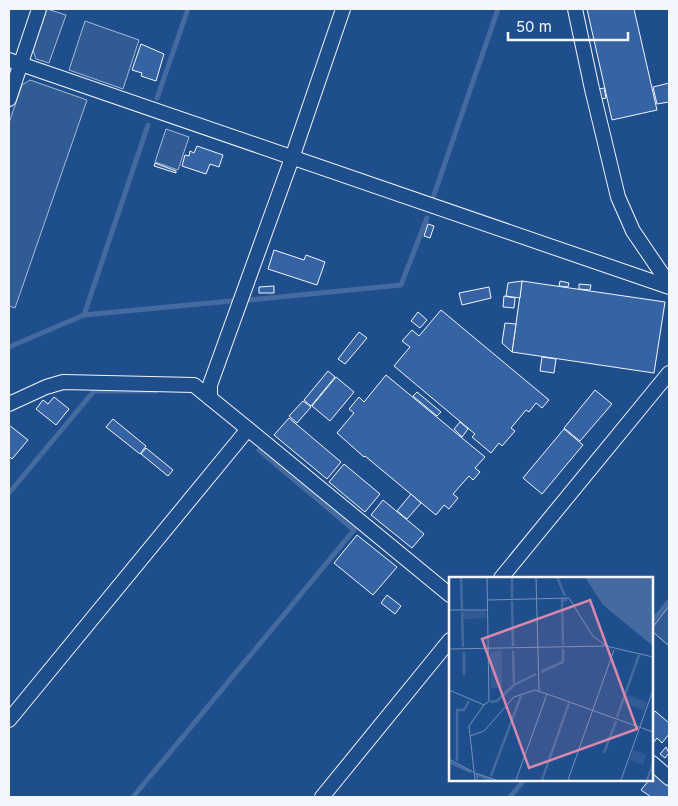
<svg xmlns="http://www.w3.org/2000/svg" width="678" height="806" font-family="Inter,sans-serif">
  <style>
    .green { fill: #305b95; stroke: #a8bbd7 }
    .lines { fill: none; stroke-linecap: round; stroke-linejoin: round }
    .stream { stroke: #446ba0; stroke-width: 5 }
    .building { fill: #3563a3; stroke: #f2f6ff }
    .street-casing { stroke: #f2f6ff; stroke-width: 16 }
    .street { stroke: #1f4e8c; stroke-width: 14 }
    .inset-river { fill: none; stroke: #446ba0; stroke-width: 2.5 }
    .inset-road { fill: none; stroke: #7391ba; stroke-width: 1 }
    .view { fill: #da87ad; fill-opacity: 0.15; stroke: #da87ad; stroke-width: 2.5 }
    .inset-edge { fill: none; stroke: #f2f6ff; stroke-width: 2.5 }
  </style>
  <rect width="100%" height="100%" fill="#1f4e8c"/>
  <g class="green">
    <polygon points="47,9 66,15 49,63 36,59 33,50"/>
    <polygon points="85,21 139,40 123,89 69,70"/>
    <polygon points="30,80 87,100 15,308 9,306 9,123 22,85"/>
    <polygon points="166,129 189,137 178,170 155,162"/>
    <polygon points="669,606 669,646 652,631 652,628"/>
  </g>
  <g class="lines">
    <g class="stream">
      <polyline points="157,98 188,9"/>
      <polyline points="434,195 498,9"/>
      <polyline points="248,300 401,285 427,218"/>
      <polyline points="84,315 148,125"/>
      <polyline points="9,347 84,315 231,301"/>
      <polyline points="9,493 94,391 156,391"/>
      <polyline points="652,622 669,601"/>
      <polyline points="133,797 354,530 259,450"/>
      <polyline points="510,797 524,780"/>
    </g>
  </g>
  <g class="building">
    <polygon points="587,9 634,9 657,110 612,120"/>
    <polygon points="141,44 164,54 156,81 141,76 142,73 132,70"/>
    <polygon points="669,83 669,102 657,104 653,87"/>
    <polygon points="604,88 606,98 601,99 599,89"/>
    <polygon points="197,146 223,155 219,167 210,164 206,174 182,166 185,155 189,156 190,151 194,153"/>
    <polygon points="155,163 176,171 176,173 154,166"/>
    <polygon points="428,224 434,226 430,238 424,236"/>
    <polygon points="274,250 304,260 306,255 325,262 317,285 268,269"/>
    <polygon points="522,281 665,302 654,373 512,352"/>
    <polygon points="522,281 520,298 506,296 508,283"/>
    <polygon points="560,281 569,283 568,287 559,286"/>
    <polygon points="579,284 591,285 590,290 579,289"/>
    <polygon points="274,286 274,293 259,293 259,287"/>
    <polygon points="489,287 491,298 462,305 459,293"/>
    <polygon points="504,296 515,298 514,308 503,307"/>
    <polygon points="441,310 549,400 542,408 536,403 529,412 526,410 511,428 515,431 502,446 499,443 491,453 472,437 475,434 394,366 410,347 402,341 412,330 419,336"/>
    <polygon points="418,312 427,320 420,328 411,321"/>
    <polygon points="505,323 516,324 512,352 502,343"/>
    <polygon points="359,332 367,338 345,364 338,359"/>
    <polygon points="542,357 556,359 554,373 540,371"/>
    <polygon points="328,371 335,377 311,406 304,400"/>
    <polygon points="386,375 485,457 475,468 480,472 473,480 469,476 453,494 458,498 449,509 444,505 436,515 365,456 364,457 337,433 354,413 349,409 359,397 364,402"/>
    <polygon points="336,377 354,392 330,421 312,406"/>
    <polygon points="595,390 612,404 580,441 564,428"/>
    <polygon points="417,392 441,412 437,416 413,396"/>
    <polygon points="54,397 69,409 56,425 36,409 43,400 48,404"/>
    <polygon points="303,401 311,407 297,423 289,416"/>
    <polygon points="289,418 341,462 327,479 274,435"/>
    <polygon points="113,419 146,446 140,454 106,427"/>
    <polygon points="460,422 468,429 462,437 454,429"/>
    <polygon points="9,425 28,440 12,459 9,456"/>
    <polygon points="564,429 583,445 542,494 523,478"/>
    <polygon points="146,448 173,470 168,476 141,454"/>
    <polygon points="344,464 380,494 365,512 329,482"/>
    <polygon points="411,494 421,503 407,519 397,511"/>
    <polygon points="383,500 424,534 412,548 371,515"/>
    <polygon points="357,535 397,567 373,595 334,563"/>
    <polygon points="387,595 401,606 395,614 381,603"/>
    <polygon points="655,711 669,723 669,734 662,743 657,738 654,742 652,740 652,715"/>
    <polygon points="666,747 669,753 665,758 660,754"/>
    <polygon points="654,774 669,787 669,797 651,797 641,790"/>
  </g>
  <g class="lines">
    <g class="street-casing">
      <g id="street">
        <polyline points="575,9 592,89 618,197 633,231 669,284"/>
        <polyline points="9,60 669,287"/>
        <polyline points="9,99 39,9"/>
        <polyline points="210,398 210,385 292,158 343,9"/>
        <polyline points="9,404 46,387 63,382 194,385 248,429 9,720"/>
        <polyline points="248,429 450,595"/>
        <polyline points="501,578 669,373"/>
        <polyline points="652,763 669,778"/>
        <polyline points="322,797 450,640"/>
      </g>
    </g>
    <use href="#street" class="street"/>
  </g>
  <g transform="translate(449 577)">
    <rect width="204" height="204" fill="#1f4e8c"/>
    <path d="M14 34H36L38 41 14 42ZM53 73V111H42L41 75ZM176 117 198 125 195 134 174 125ZM184 173 197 178 194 188 181 183Z" fill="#305b95"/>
    <path d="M136 0H204V69L154 28Z" fill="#446ba0"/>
    <path class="inset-river" d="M12 0 13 32M63 0V21M108 0 116 19M63 24 64 69M13 35 14 70M114 68 113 23H118M64 74 65 108M15 75V98M92 95 114 85V72M41 125 48 124 65 108 87 97M168 140 190 78M155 176 167 144M8 184V133H15L20 124M0 185 22 195M42 199 72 119M28 203V198L42 203M93 203 120 126M198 203 204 187"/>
    <path class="inset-road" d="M87 0 90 114M39 23 120 21 143 58 157 69 204 80M0 33H39M0 72 156 69M0 113 35 128 40 124 38 0M98 117 204 155M21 159 35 154 65 120 86 113 98 117 67 203M0 182 24 195M26 196 47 203M26 203 20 149 35 128M119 203 165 73M172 203 204 113"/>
    <path class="view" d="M141 23 188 152 80 191 33 62Z"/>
    <rect width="204" height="204" class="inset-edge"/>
  </g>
  <rect width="678" height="806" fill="none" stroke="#f2f6ff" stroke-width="20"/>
  <path d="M508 32v8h120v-8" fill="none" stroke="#f2f6ff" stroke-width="2.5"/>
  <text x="516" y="32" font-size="15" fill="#f2f6ff" stroke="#1f4e8c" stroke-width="4" paint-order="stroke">50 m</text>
</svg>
